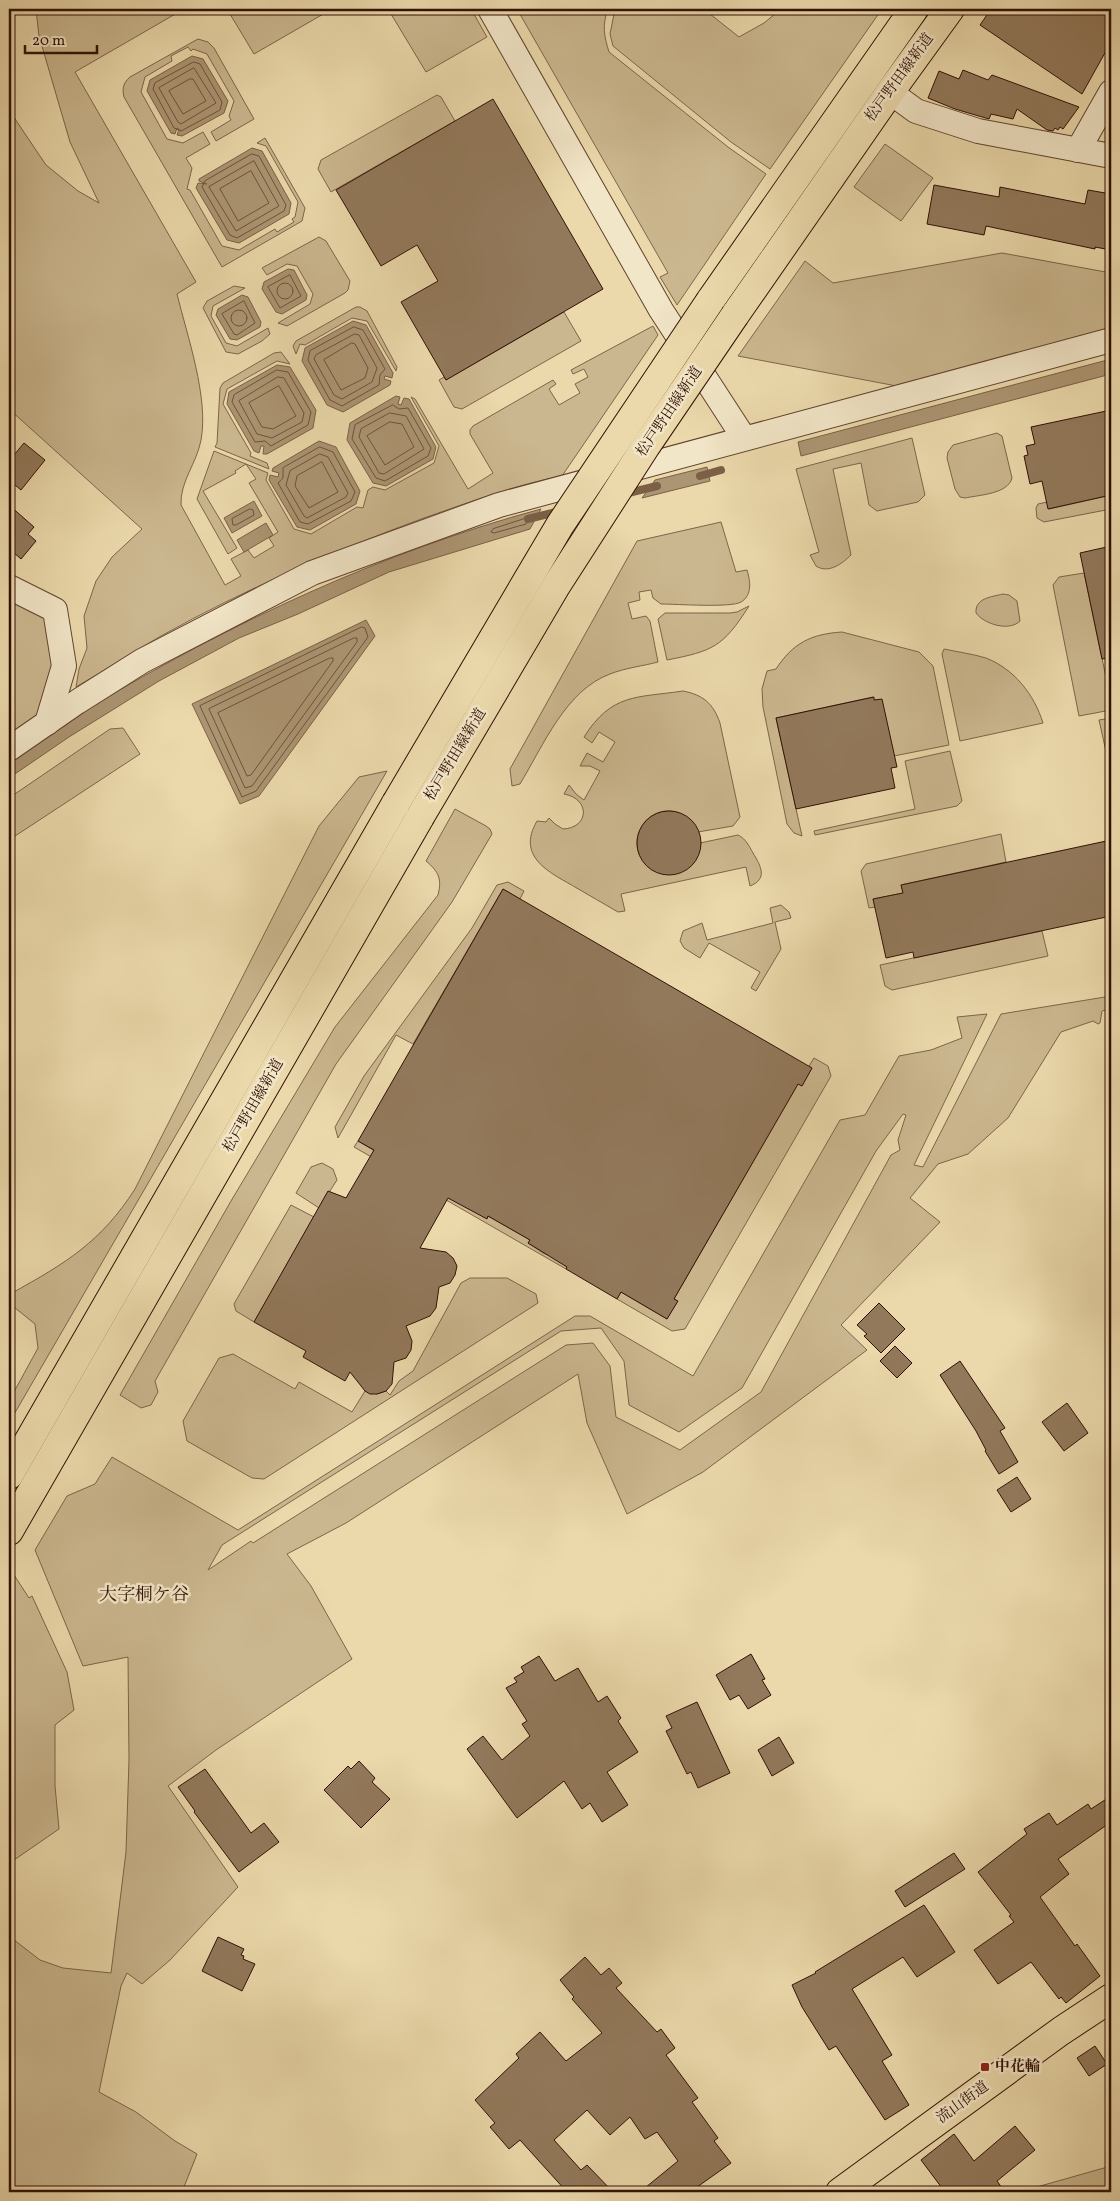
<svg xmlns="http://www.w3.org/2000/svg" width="1120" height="2201" font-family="Vollkorn,'Noto Serif JP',serif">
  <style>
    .green { fill: #cbb78f; stroke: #7e644a; fill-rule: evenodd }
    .water { fill: #ac9572; stroke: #7b6046 }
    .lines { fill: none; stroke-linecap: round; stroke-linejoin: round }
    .shore { stroke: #6e523b; stroke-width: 1 }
    .stream { stroke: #7b6046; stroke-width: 8 }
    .building { fill: #92795b; stroke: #311004 }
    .minor-casing { stroke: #60422e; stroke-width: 26 }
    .primary-casing { stroke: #311004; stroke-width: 30 }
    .minor { stroke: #f2e6c8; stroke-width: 24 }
    .primary { stroke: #ebd9ab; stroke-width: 28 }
    .primary-bridge-casing { stroke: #311004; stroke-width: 30; stroke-linecap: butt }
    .primary-bridge { stroke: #ebd9ab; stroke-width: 28 }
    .poi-dot { fill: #8f2418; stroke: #f2e6c8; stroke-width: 2 }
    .labels { text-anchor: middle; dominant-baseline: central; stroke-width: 5; stroke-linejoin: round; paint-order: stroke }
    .street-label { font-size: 15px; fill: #311004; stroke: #f2e6c8 }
    .poi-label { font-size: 15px; font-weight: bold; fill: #311004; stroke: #f2e6c8; text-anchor: start }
    .quarter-label { font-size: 18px; fill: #311004; stroke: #f2e6c8 }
  </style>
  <rect width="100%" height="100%" fill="#ebd9ab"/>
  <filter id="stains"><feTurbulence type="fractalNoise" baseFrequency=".004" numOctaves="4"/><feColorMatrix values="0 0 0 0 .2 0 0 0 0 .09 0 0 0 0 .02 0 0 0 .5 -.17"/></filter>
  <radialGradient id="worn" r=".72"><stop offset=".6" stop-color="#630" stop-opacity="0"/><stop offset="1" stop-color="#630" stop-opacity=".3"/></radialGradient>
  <g class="green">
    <path d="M36 9H184L75 72 196 282 177 294C187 335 209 398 201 440 197 463 180 481 181 505L225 585 241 576 231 559 248 550 254 558 274 546 269 538 278 532 249 483 256 479 246 464 235 471 236 473 203 491 237 548 228 554 197 499 214 451 268 473 266 480 294 529 311 534 357 507 363 508 368 490 373 487 385 490 434 463 439 446 411 397 415 399 468 489 493 473 470 434V430L473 426 553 380 556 384 549 389 559 405 580 393 575 384 588 377 584 369 573 374 571 370 653 326 658 335 562 476C515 485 470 502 424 518 334 551 245 589 161 636 133 652 105 670 76 687L79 669 87 648 84 616 96 581 112 557 142 529 9 409V110L46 165 78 191 99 203 70 142 39 36Z"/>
    <polygon points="227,9 332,9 254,54"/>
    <polygon points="388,9 471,9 487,37 426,72"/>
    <path d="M517 9H608C602 25 604 36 609 52L728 147 766 174 677 305 660 277 668 273Z"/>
    <polygon points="615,9 711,9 710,14 739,37 764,23 781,9 882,9 770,169 731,142 613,46 610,34"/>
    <path d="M198 39 208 42 214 48 254 119 216 141 211 132 231 120 229 116 234 101 207 54 193 49 191 51 188 47 171 56 172 61 145 77 141 92 167 139 183 143 203 132 210 144 186 158 192 168 187 189 190 190 222 246 239 250 275 229 277 232 294 222 292 219 295 217 298 202 266 146 257 143 265 138 305 208 302 221 222 267 124 97C122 89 123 83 130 77Z"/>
    <polygon points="437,95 441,97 455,121 331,192 318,169 321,160"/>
    <polygon points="885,144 933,178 901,221 854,187"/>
    <polygon points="319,237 326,241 350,281 348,290 345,293 287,326 278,323 310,304 313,294 297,266 287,264 267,275 262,268"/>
    <polygon points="1002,253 1111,273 1111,330 902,387 738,356 805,261 833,283"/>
    <polygon points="234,286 245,288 213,306 211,316 226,343 237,346 268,328 270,334 262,341 238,354 226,352 203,308 207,301"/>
    <polygon points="356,307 360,307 367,311 397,367 396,371 367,321 352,318 305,345 300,344 296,354 293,346 296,341"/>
    <polygon points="564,312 581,341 462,409 454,407 439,380 444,377 446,380"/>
    <polygon points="281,352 290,364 277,361 227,389 223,404 251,453 250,456 267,463 269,469 215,447 217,443 220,388 223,383 274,353"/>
    <path d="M997 433 1002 436 1012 478C1008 494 979 495 965 498L960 497 955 489 947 458 948 452 953 445Z"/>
    <path d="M912 438 925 495 918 502 877 511 869 505 861 463 833 469 851 555C842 564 828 574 816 566L810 555 819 552 796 469Z"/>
    <polygon points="1111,495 1111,509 1044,522 1037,518 1036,508 1038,504 1047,502 1049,509"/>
    <path d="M721 522 736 572 747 570C750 580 753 595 741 602 731 608 676 604 661 604L653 598 651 590 639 592 640 600 628 603 632 619 646 616 650 621 658 662C643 666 625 668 610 674 566 690 543 746 520 784L512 786 510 769 637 541Z"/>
    <polygon points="1084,573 1111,701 1111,710 1079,716 1053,585 1059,577"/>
    <path d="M9 594 47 615C53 652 63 681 38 713 31 721 18 728 9 734Z"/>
    <path d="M1003 594 1009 595 1017 601 1020 621C1009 632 984 624 976 613 975 598 991 597 1003 594Z"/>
    <path d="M749 606C723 647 713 651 667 660L658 619 665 613H730L737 612Z"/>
    <path d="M842 632 919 652 933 666 949 745 894 756 873 697 776 718 802 836 794 833 787 824 763 707 762 689 767 671 776 669C793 643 811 634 842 632Z"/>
    <path d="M944 649C958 652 973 654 986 658 1014 669 1034 694 1043 723L960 741 942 654Z"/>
    <path d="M683 691C703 695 713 703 720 723L740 817 733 826 698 832C690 813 668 804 650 817 643 822 638 831 637 840 634 881 701 885 700 843L738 835C746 839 749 846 753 853 761 866 768 879 750 886L746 867 621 894 625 911 618 912C604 904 589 895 575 887 549 872 516 857 537 821L546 822 549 818 555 824 563 829C589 828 591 799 564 794L569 785 576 794 584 800 600 771 590 766H580L587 753 603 762 615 742 599 732 592 743 584 737C612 693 636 698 683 691Z"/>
    <polygon points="1111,718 1111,774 1099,720"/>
    <polygon points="123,728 140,754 9,840 9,798 110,729"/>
    <polygon points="950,751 962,801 957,806 815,835 814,831 915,809 905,761"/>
    <path d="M387 771 9 1423V1401L38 1348 35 1324 9 1303 12 1293C66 1263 101 1242 135 1189L319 826 359 777Z"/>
    <path d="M455 809 486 826 490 829 492 834 452 902 336 1064 155 1381 158 1392 151 1405 141 1408 120 1395 231 1201 335 1027 438 895C442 879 439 872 426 861Z"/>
    <polygon points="1001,834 1006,862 901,885 903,893 873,899 875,907 869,908 861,871 866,864"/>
    <polygon points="508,882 524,891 520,899 503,889 413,1044 396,1035 338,1138 335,1127 364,1076 472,928 497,885"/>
    <polygon points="781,905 789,912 791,918 775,922 781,949 756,991 751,988 760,972 709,943 700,958 684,948 680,941 683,931 702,923 707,940 773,923 770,908"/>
    <polygon points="1042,931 1048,956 892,990 885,986 880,965"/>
    <path d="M1105 997 1111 999V1008L1102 1011 1100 1023 1098 1024 1093 1021 1061 1032 1008 1118 968 1154 938 1164 910 1198 940 1222 841 1325 867 1350 703 1472 627 1514 587 1423 578 1374 346 1523 287 1554 311 1586 352 1659 216 1750 168 1786 238 1887 170 1960 142 1984 127 1973 121 1986 99 2092 136 2112 175 2141 197 2154 182 2192H9V1584L14 1575 29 1598 32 1596 67 1672 74 1710 55 1725V1786L59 1829 14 1860 9 1936 40 1960 63 1968 111 1973 126 1852 129 1760 128 1657 83 1666 35 1550 67 1496 95 1484 112 1457 238 1530 575 1316H590L693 1376 840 1120 865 1115 899 1056 931 1050 962 1038 957 1017 987 1014 914 1165 923 1167 1001 1014ZM903 1114 906 1115 898 1140 900 1150 891 1155 761 1392 680 1450 616 1417 610 1366 593 1343 566 1345 253 1543 251 1541 208 1570 222 1545 561 1331 601 1328 624 1361 629 1405 679 1432 742 1388 876 1151Z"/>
    <polygon points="814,1058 828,1066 831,1076 685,1329 672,1331 617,1299 621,1292 667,1319 677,1301 674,1299 798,1084 802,1086 812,1068 809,1066"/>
    <polygon points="358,1141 487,1218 488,1216 530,1240 528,1243 543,1253 570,1263 566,1269 354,1147"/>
    <polygon points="322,1163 333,1169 337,1180 319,1208 296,1193 311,1167"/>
    <polygon points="291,1205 314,1217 254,1322 236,1311 234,1304"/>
    <polygon points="470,1278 507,1278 536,1294 538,1303 264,1479 252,1478 187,1441 183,1421 219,1358 233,1354 295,1389 299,1382 352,1412 365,1391 377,1394 386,1391 390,1395 399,1381 413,1371 461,1283"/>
    <polygon points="1111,2166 1111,2192 1019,2192"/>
  </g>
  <g class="water">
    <polygon points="192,56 203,59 228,101 224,113 182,136 177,135 179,129 177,128 175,134 171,133 147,91 150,80"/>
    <polygon points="252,148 262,151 291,203 289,214 239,243 227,240 196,188 198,183 207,184 199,181 199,179"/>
    <polygon points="288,269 294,270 307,295 306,300 282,314 276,312 262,289 264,282"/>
    <polygon points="242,295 248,297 261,322 260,327 237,340 230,339 216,315 218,309"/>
    <polygon points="353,321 366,325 393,373 392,378 385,376 384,379 391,381 390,385 343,412 327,405 302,361 305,348"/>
    <polygon points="1111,359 1111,374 801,456 798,442"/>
    <polygon points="277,365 290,367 316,410 313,428 267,454 263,454 264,446 261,446 259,453 254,451 227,404 229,392"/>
    <polygon points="396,396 400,397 398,404 401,405 404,398 409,399 436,447 433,459 386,486 373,483 347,440 350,423"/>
    <polygon points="319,441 336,447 360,491 356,504 310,530 297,527 269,480 270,475 278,477 279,473 272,471 273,468"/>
    <polygon points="707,467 710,481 642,498 655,480"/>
    <polygon points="254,501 262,516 232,533 224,518"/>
    <path d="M541 509 530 529 389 572 298 614 239 638 159 681 69 737 9 778V762C36 744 63 724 91 707 228 624 385 551 541 509Z"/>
    <polygon points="266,523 273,535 244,552 237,540"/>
    <polygon points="366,620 375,636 259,796 240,804 192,704"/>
  </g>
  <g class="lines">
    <g class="shore">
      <polygon points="194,62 200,64 222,102 220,110 181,131 174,128 153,89 155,83"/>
      <polygon points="194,68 216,103 181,124 178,122 159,88"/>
      <polygon points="190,79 193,79 206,101 183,114 169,91"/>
      <polygon points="252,154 259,156 286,205 284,211 237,238 230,235 202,187 205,181"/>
      <polygon points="254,161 279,206 236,231 209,187"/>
      <polygon points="251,171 269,203 238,221 220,189"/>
      <polygon points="290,275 301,296 280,308 268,287"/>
      <circle cx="285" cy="291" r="8"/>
      <polygon points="244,301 255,323 237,335 234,334 222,314"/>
      <circle cx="239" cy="318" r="8"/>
      <polygon points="354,327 363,330 385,369 380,375 379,385 342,406 330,400 308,360 310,351"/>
      <polygon points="355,334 359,335 377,368 372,382 342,399 334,395 314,359 316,355"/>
      <polygon points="352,343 355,344 368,368 365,378 341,390 324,360"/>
      <polygon points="277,370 288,372 311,412 308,425 271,446 265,441 255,442 232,402 234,395"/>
      <polygon points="278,377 284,378 304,413 302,422 272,438 257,434 239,401"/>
      <polygon points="279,386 296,416 273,429 262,427 249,403"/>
      <polygon points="393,405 399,409 408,408 431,448 428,456 385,481 376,478 352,439 355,425"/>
      <polygon points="390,413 406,416 424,449 384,474 379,473 359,437 361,429"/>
      <polygon points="390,422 402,424 414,447 385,465 367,436"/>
      <polygon points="320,447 333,452 355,492 351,501 308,524 300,522 278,483 283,478 283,468"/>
      <polygon points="320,454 328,457 348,493 346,497 307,518 304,516 286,485 290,471"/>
      <polygon points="322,462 338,492 309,508 295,486 297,476"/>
      <polygon points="250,509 253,510 254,515 236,525 233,525 232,519"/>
      <polygon points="524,519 527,521 526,524 494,533 491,532 493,529"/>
      <polygon points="362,627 365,628 368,637 256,791 242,797 200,706"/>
      <polygon points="354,638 357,638 357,642 252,786 245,788 209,709"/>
      <polygon points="330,658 333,658 333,661 251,775 247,776 218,713"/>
    </g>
    <g class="stream">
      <polyline points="700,476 721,470"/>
      <polyline points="624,494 657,486"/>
      <polyline points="528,519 560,511"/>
    </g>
  </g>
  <g class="building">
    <polygon points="991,9 1097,9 1111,17 1111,42 1082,94 980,25"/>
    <polygon points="963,70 988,80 992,75 1079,107 1063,129 1060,127 1058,130 1055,128 1053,131 1047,130 1017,109 1013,119 991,114 989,119 955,109 928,98 939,71 959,79"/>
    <polygon points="493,99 603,289 446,380 401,302 438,281 417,245 381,266 336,190"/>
    <polygon points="934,185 999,197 1000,187 1085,204 1088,190 1111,194 1111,250 1095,247 1095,249 986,226 984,235 927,224"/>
    <polygon points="1111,410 1111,495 1048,509 1042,481 1030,484 1024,456 1028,455 1026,446 1035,444 1031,427"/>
    <polygon points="24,443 45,460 21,490 9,480 9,461"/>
    <polygon points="9,505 34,527 28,534 36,541 21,559 13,552 9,557"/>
    <polygon points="1111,546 1111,658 1102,659 1080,553"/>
    <polygon points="874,697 874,700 882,699 897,767 891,768 895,788 796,809 776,718"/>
    <circle cx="669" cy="843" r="32"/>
    <polygon points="1111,840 1111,916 914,958 913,952 886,958 873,899 903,893 901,885"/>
    <polygon points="503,889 812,1068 802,1086 798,1084 674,1299 678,1301 667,1319 621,1292 617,1299 566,1269 567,1267 528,1243 530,1240 488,1216 487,1219 448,1198 420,1248 446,1252 453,1258 457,1266 455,1275 450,1283 439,1287 436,1308 430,1316 406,1326 412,1341 411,1350 406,1358 394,1362 392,1384 386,1391 377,1394 370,1394 365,1391 350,1372 345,1381 303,1357 306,1351 254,1322 328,1191 346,1198 374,1150 358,1141"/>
    <polygon points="879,1303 905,1329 881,1353 864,1336 867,1334 857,1325"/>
    <polygon points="895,1346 912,1363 897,1378 880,1361"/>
    <polygon points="960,1361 1005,1428 1000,1431 1018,1462 999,1474 985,1451 986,1450 976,1431 940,1375"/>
    <polygon points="1067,1403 1088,1433 1064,1451 1042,1422"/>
    <polygon points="1017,1477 1031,1499 1011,1512 997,1490"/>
    <polygon points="751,1654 765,1679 762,1680 771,1695 748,1709 739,1695 730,1700 716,1675"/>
    <polygon points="539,1656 555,1681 578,1668 598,1702 607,1696 621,1718 618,1721 638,1752 607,1772 628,1805 602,1822 590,1803 582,1809 564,1781 517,1818 467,1749 483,1736 502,1760 530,1736 522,1724 527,1721 506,1688 517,1682 514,1678 524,1672 521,1667"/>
    <polygon points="697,1702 730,1773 698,1788 691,1772 687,1774 666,1731 672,1728 666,1716"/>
    <polygon points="779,1737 794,1763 772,1776 758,1750"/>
    <polygon points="359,1761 375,1778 372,1782 390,1799 361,1828 324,1790 348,1766 351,1769"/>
    <polygon points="205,1769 251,1833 264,1823 279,1842 239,1872 194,1812 195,1811 178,1787"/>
    <polygon points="1111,1796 1111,1822 1058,1859 1069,1874 1040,1897 1075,1946 1077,1944 1100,1976 1066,2003 1061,1997 1059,1999 1031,1962 998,1984 974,1950 1014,1922 1009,1916 1011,1915 978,1872 1027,1834 1024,1829 1049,1813 1057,1825 1088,1804 1091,1809"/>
    <polygon points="954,1853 965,1869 905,1907 895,1891"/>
    <polygon points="924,1905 955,1952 917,1977 903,1957 852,1989 892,2055 882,2061 909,2105 885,2120 836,2046 829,2050 802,2007 792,1985 816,1973 815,1972"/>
    <polygon points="218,1937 244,1949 241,1955 244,1956 243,1959 255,1964 242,1991 202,1971"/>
    <polygon points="585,1957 601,1975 609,1968 622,1983 616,1988 657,2032 661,2029 675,2048 666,2055 698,2098 692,2102 718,2138 714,2141 731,2163 690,2192 640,2192 678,2161 657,2132 645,2139 630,2117 610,2135 587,2110 554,2140 581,2170 587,2165 613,2192 567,2192 520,2140 509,2149 490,2127 495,2123 475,2100 519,2058 516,2054 540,2032 566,2061 602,2033 572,1999 574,1997 560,1980"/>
    <polygon points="1095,2046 1107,2064 1089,2076 1077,2058"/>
    <polygon points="1015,2126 1035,2150 997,2181 1005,2192 945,2192 921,2160 954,2134 974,2161"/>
  </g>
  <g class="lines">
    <g class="minor-casing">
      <g id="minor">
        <polyline points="490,9 661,310 744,438"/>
        <polyline points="890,92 916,111 978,131 1111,156"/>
        <polyline points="1078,150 1111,92"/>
        <polyline points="9,587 55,610 64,666 47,723"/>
        <polyline points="9,749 77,702 142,661 312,573 499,505 1111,340"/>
      </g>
    </g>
    <g class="primary-casing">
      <g id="primary">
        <polyline points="710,301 914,9"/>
        <polyline points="735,315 890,92 950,9"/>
        <polyline points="9,1475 396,803"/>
        <polyline points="9,1531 420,817"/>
        <polyline points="840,2192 1061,2031 1111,1998"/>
      </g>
    </g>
    <use href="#minor" class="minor"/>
    <use href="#primary" class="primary"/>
    <g class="primary-bridge-casing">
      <g id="primary-bridge">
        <polyline points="396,803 560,525 710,301"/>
        <polyline points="420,817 556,586 646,446 735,315"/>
      </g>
    </g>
    <use href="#primary-bridge" class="primary-bridge"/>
  </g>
  <rect class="poi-dot" x="980" y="2062" width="10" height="10" rx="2.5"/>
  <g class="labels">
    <g class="street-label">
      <text transform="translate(900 78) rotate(-54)">松戸野田線新道</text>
      <text transform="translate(670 412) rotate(-56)">松戸野田線新道</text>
      <text transform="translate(456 755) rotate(-59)">松戸野田線新道</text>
      <text transform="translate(254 1106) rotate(-60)">松戸野田線新道</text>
      <text transform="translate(963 2103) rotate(-36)">流山街道</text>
    </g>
    <g class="poi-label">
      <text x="995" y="2067">中花輪</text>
    </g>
    <g class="quarter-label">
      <text x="144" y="1595">大字桐ケ谷</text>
    </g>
  </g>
  <rect width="1120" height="2201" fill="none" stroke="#ebd9ab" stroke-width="30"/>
  <rect x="10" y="10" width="1100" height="2181" fill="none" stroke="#311004" stroke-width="2.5"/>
  <rect x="15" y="15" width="1090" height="2171" fill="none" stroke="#311004"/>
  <path d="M25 45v8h72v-8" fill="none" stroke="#311004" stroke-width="2.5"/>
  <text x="32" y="45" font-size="15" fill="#311004" stroke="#f2e6c8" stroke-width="4" paint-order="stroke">20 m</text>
  <rect width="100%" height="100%" filter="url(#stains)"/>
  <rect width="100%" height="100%" fill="url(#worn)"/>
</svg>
